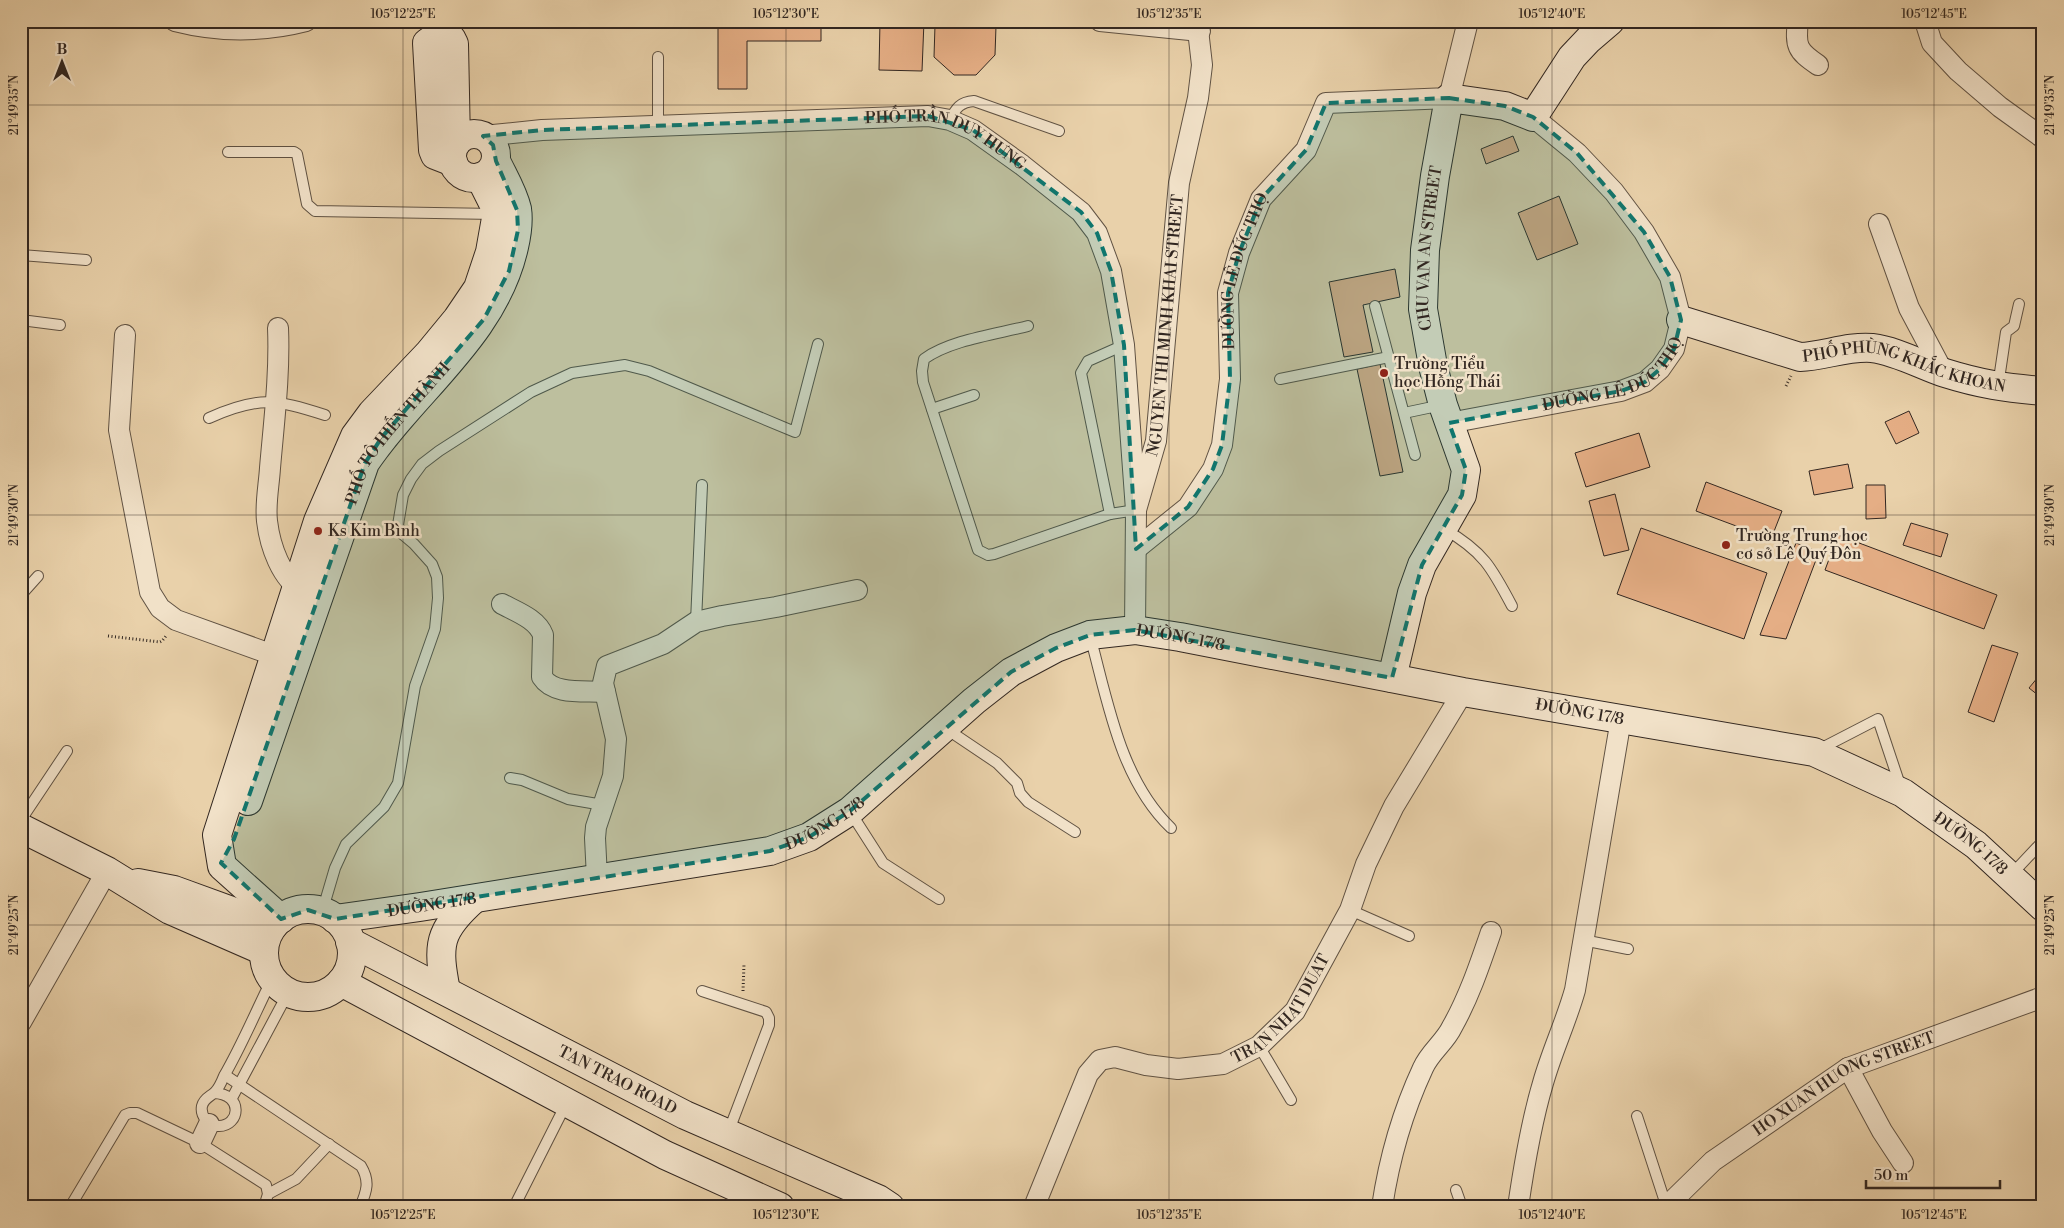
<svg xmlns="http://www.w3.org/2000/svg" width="2064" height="1228" font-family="'Libre Bodoni',serif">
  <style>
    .building { fill: #e5ae85; stroke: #322721 }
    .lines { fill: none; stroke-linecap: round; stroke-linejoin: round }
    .lane-casing { stroke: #605243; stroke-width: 12 }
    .street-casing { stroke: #605243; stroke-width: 22 }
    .secondary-casing { stroke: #322721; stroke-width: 30 }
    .path { stroke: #322721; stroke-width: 3; stroke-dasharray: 1 2.5; stroke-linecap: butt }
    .lane { stroke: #f1e1c8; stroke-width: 10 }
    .street { stroke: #f1e1c8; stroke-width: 20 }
    .secondary { stroke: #f1e1c8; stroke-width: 28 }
    .marked { fill: #0f766e; fill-opacity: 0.2; stroke: #0f766e; stroke-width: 4; stroke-dasharray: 10 6; stroke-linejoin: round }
    .ticks { fill: none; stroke: #322721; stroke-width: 1; stroke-opacity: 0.45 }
    .poi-dot { fill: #8f2418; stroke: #f1e1c8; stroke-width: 2 }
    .labels { text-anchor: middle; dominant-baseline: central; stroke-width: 5; stroke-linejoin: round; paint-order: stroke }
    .street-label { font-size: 16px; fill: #322721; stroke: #f1e1c8 }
    .poi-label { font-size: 16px; fill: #322721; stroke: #f1e1c8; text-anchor: start }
    .neatline { fill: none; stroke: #322721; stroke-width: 2 }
    .ticks-label { font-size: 12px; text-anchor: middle; fill: #322721 }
  </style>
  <rect width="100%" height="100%" fill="#e9d1aa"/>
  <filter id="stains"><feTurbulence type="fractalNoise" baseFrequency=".004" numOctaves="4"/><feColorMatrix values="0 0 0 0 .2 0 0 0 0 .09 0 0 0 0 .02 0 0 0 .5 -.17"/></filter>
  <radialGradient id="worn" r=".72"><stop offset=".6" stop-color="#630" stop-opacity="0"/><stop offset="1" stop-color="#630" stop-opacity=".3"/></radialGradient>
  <g class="building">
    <polygon points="718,21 821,21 821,41 747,41 747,89 718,89"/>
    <polygon points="880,21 924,21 922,71 879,70"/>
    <polygon points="935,25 996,26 995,55 976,75 954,75 934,57"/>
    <polygon points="1513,136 1519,151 1486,164 1481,149"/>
    <polygon points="1559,196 1578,244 1537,260 1518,213"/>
    <polygon points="1395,269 1400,297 1363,305 1373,352 1344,357 1329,282"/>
    <polygon points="1380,364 1403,472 1380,476 1357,369"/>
    <polygon points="1909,411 1919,433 1896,444 1885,422"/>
    <polygon points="1639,433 1650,467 1586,487 1575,453"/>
    <polygon points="1848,464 1853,488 1814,495 1809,471"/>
    <polygon points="1706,482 1782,511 1771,539 1696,511"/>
    <polygon points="1866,485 1885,485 1886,518 1866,519"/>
    <polygon points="1615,494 1629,550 1604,556 1589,501"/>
    <polygon points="1911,523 1948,534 1941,557 1903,545"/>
    <polygon points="1641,528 1767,573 1744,639 1617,594"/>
    <polygon points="1838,535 1997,595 1984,629 1825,570"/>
    <polygon points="1796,543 1819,552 1786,639 1760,635"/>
    <polygon points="1992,645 2018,653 1994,722 1968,712"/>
    <polygon points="2043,671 2043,699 2029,688"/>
  </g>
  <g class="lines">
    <g class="lane-casing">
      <g id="lane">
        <path d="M950 120C956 108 960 102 974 101L1059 131"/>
        <polyline points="658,126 658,57"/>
        <polyline points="228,152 294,152 297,154 307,204 315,211 495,214"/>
        <polyline points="21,255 86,260"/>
        <polyline points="1375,306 1415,455"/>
        <polyline points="21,320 60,325"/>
        <path d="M1028 326C997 334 950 340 924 359L922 371 923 382 978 550 988 555 994 554 1110 514 1136 510"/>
        <polyline points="1280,379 1389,357"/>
        <polyline points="1998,386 2006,332 2014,326 2019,304"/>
        <polyline points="932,409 974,395"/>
        <polyline points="1404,413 1442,405"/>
        <path d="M209 418C258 396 275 399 325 415"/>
        <polyline points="1110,514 1081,373 1088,361 1124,345"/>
        <path d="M1444 529C1483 551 1492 568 1512 606"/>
        <polyline points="21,595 38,576"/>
        <polyline points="696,622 702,485"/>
        <path d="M1090 636C1108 702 1120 779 1171 828"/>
        <polyline points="945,728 997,763 1017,783 1020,793 1028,802 1075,832"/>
        <polyline points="1818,750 1878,719 1901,788"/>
        <polyline points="510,778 522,780 568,799 603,805"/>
        <polyline points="851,813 883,863 939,899"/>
        <polyline points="21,820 67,751"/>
        <polyline points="2011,875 2043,841"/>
        <polyline points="1350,910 1409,936"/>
        <polyline points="322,912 335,868 346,844 384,807 398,783 415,686 435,629 438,598 437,577 432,564 414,544 401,533 398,525 403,495 411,479 422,464 439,451 531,392 572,373 625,365 649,371 795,432 818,344"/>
        <polyline points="1583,940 1628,949"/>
        <polyline points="702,991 766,1012 769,1018 769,1025 728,1133"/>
        <polyline points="1259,1046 1291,1100"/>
        <path d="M225 1075 361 1166C370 1181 367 1191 360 1207"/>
        <path d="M214 1093C244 1094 240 1126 219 1126 209 1127 200 1116 202 1106 204 1098 210 1097 215 1092 219 1088 222 1081 224 1076 242 1045 256 1011 272 979"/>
        <polyline points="232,1098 288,993"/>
        <polyline points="1637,1116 1666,1205"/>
        <polyline points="1456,1190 1462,1207"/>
        <polyline points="268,1194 296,1179 329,1144"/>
        <polyline points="70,1207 125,1115 130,1113 137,1113 200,1143 266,1185 268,1194 264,1207"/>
        <polyline points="514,1207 566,1104"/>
      </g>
    </g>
    <g class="street-casing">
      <g id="street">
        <path d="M175 21C218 32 263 32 306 21"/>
        <polyline points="1100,21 1200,31"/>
        <path d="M1798 21C1795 46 1797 51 1818 65"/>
        <polyline points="1925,21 1932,43 1958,71 2000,107 2043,138"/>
        <path id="s1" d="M483 136 542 130 928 116 950 120 973 130 1022 165 1081 212 1097 233 1111 271 1124 345 1136 510"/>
        <polyline points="1879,224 1909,308 1943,372"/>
        <path d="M278 328C280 374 274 421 270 468 269 485 265 504 267 521 270 546 281 579 304 592"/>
        <polyline points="125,335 119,430 150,592 160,608 176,620 276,656"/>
        <path id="s2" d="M1449 423 1621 391 1645 382 1660 369 1674 349 1681 320 1670 277 1644 232 1614 192 1577 153 1533 117"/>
        <path id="s3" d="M1136 549 1188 507 1213 469 1222 445 1230 379 1228 293 1239 253 1261 199 1306 150 1326 103 1449 98 1468 21"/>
        <path d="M502 604C517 612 537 619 543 635L542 677C554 696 586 690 605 692"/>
        <path id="s4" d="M1135 630 1136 510 1156 441 1179 183 1198 98 1202 65 1197 21"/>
        <polyline points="597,878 595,838 596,827 613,776 616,739 603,683 607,666 663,644 696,622 722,616 776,607 857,590"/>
        <polyline points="21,1022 107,871"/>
        <polyline points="1848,1068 1882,1131 1903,1163"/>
        <polyline points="200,1143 209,1124"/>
        <path id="s5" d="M1034 1207 1088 1074 1100 1060 1115 1057 1146 1065 1178 1069 1223 1064 1259 1046 1295 1011 1350 910 1366 864 1394 806 1463 692"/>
        <path d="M1382 1207C1389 1160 1403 1111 1423 1068 1430 1052 1445 1042 1452 1027 1469 997 1480 964 1491 932"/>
        <path d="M1518 1207C1524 1166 1531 1123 1543 1083 1552 1051 1566 1022 1575 990L1621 719"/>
        <path id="s6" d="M1666 1207 1713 1161 1848 1068 2043 997"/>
      </g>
    </g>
    <g class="secondary-casing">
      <g id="secondary">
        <circle cx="474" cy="156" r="22"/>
        <polyline points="453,162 435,155 433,150 427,43 441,33 451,38 454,44 456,143"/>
        <path id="s7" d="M1681 320 1800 357C1824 356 1848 346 1872 348 1897 351 1921 365 1945 373 1980 384 2006 388 2043 391"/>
        <path id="s8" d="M1392 678 1412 593 1422 565 1462 495 1466 470 1443 405 1433 366 1423 309 1425 250 1435 176 1449 98 1505 106 1533 117 1572 57 1589 39 1610 21"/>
        <path id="s9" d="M248 801 365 463C414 390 494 336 514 247 517 234 519 222 517 209 513 192 503 176 496 161"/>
        <polyline points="21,828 107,871 170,910 264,951"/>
        <polyline points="138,883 174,890 273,926"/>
        <circle cx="308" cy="953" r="44"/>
        <polyline points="281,919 222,866 217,835 318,521 355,436 372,413 429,353 457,319 478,288 490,252 496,218 495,207 480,177"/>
        <path id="s10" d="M335 919 420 907 770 851 809 837 850 811 974 701 1011 672 1056 648 1090 635 1135 630 1180 637 1463 692 1814 752 1903 793 1976 845 2043 907"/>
        <path id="s11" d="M350 942 685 1115 878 1199 890 1207"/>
        <polyline points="341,982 665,1155 780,1207"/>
        <path d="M446 991C437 945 438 931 474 899"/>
      </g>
    </g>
    <g class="path">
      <polyline points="1786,386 1791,376"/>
      <polyline points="108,636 160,642 162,641 166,636"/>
      <polyline points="743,991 744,964"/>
    </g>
    <use href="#lane" class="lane"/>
    <use href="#street" class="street"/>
    <use href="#secondary" class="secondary"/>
  </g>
  <path class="marked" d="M1449 98 1505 106 1533 117 1577 153 1644 232 1670 277 1681 320 1674 349 1660 369 1645 382 1621 391 1449 423 1466 470 1462 495 1422 565 1392 678 1135 630 1090 635 1056 648 1011 672 850 811 809 837 770 851 335 919 308 910 281 919 221 863 234 839 365 463 382 437 484 319 509 271 518 230 517 210 496 161 493 145 483 136 542 130 928 116 973 130 1081 212 1097 233 1111 271 1124 345 1136 549 1188 507 1213 469 1222 445 1230 379 1228 293 1239 253 1261 199 1306 150 1326 103Z"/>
  <path class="ticks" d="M403 21V1207M786 21V1207M1169 21V1207M1552 21V1207M1934 21V1207M21 105H2043M21 515H2043M21 925H2043"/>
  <g class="poi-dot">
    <circle cx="1384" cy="373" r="5"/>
    <circle cx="318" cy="531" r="5"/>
    <circle cx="1726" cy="545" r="5"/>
  </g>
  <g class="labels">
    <g class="street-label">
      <text stroke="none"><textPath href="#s1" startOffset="469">PHỐ TRẦN DUY HƯNG</textPath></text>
      <text stroke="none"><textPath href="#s8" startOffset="451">CHU VAN AN STREET</textPath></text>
      <text stroke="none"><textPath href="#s3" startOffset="315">ĐƯỜNG LÊ ĐỨC THỌ</textPath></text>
      <text stroke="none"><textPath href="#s4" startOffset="308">NGUYEN THI MINH KHAI STREET</textPath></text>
      <text stroke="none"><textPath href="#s2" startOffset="176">ĐƯỜNG LÊ ĐỨC THỌ</textPath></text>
      <text stroke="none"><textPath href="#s7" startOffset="232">PHỐ PHÙNG KHẮC KHOAN</textPath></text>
      <text stroke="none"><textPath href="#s9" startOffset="400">PHỐ TÔ HIẾN THÀNH</textPath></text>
      <text stroke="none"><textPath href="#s10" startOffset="922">ĐƯỜNG 17/8</textPath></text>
      <text stroke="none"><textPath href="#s10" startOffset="1328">ĐƯỜNG 17/8</textPath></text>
      <text stroke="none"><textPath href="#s10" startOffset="502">ĐƯỜNG 17/8</textPath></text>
      <text stroke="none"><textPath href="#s10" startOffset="1748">ĐƯỜNG 17/8</textPath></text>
      <text stroke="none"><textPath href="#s10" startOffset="98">ĐƯỜNG 17/8</textPath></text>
      <text stroke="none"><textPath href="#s5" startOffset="369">TRAN NHAT DUAT</textPath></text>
      <text stroke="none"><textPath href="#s11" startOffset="301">TAN TRAO ROAD</textPath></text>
      <text stroke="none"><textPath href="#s6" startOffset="219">HO XUAN HUONG STREET</textPath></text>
    </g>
    <g class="poi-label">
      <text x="1394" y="364">Trường Tiểu<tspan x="1394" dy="18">học Hồng Thái</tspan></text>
      <text x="328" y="531">Ks Kim Bình</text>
      <text x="1736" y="536">Trường Trung học<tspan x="1736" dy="18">cơ sở Lê Quý Đôn</tspan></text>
    </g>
  </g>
  <rect width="2064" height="1228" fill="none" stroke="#e9d1aa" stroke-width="55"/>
  <g transform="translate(62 62)" stroke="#f1e1c8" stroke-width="4" paint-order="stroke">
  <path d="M0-4L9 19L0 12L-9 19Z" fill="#322721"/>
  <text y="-8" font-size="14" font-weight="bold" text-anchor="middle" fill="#322721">B</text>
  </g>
  <path d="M1866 1180v8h134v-8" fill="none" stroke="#322721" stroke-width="2.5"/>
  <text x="1874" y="1180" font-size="15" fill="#322721" stroke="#f1e1c8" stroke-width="4" paint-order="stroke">50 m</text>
  <rect x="28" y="28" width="2008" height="1172" class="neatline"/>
  <g class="ticks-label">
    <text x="403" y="18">105°12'25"E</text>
    <text x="786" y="18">105°12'30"E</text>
    <text x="1169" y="18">105°12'35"E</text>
    <text x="1552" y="18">105°12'40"E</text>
    <text x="1934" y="18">105°12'45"E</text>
    <text transform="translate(14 105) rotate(-90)" y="4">21°49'35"N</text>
    <text transform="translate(2050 105) rotate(-90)" y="4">21°49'35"N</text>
    <text transform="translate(14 515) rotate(-90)" y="4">21°49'30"N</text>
    <text transform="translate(2050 515) rotate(-90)" y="4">21°49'30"N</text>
    <text transform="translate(14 925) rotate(-90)" y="4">21°49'25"N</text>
    <text transform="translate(2050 925) rotate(-90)" y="4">21°49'25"N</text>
    <text x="403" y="1219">105°12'25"E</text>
    <text x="786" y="1219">105°12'30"E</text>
    <text x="1169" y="1219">105°12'35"E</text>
    <text x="1552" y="1219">105°12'40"E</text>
    <text x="1934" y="1219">105°12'45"E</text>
  </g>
  <rect width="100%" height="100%" filter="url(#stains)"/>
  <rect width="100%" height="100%" fill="url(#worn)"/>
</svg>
